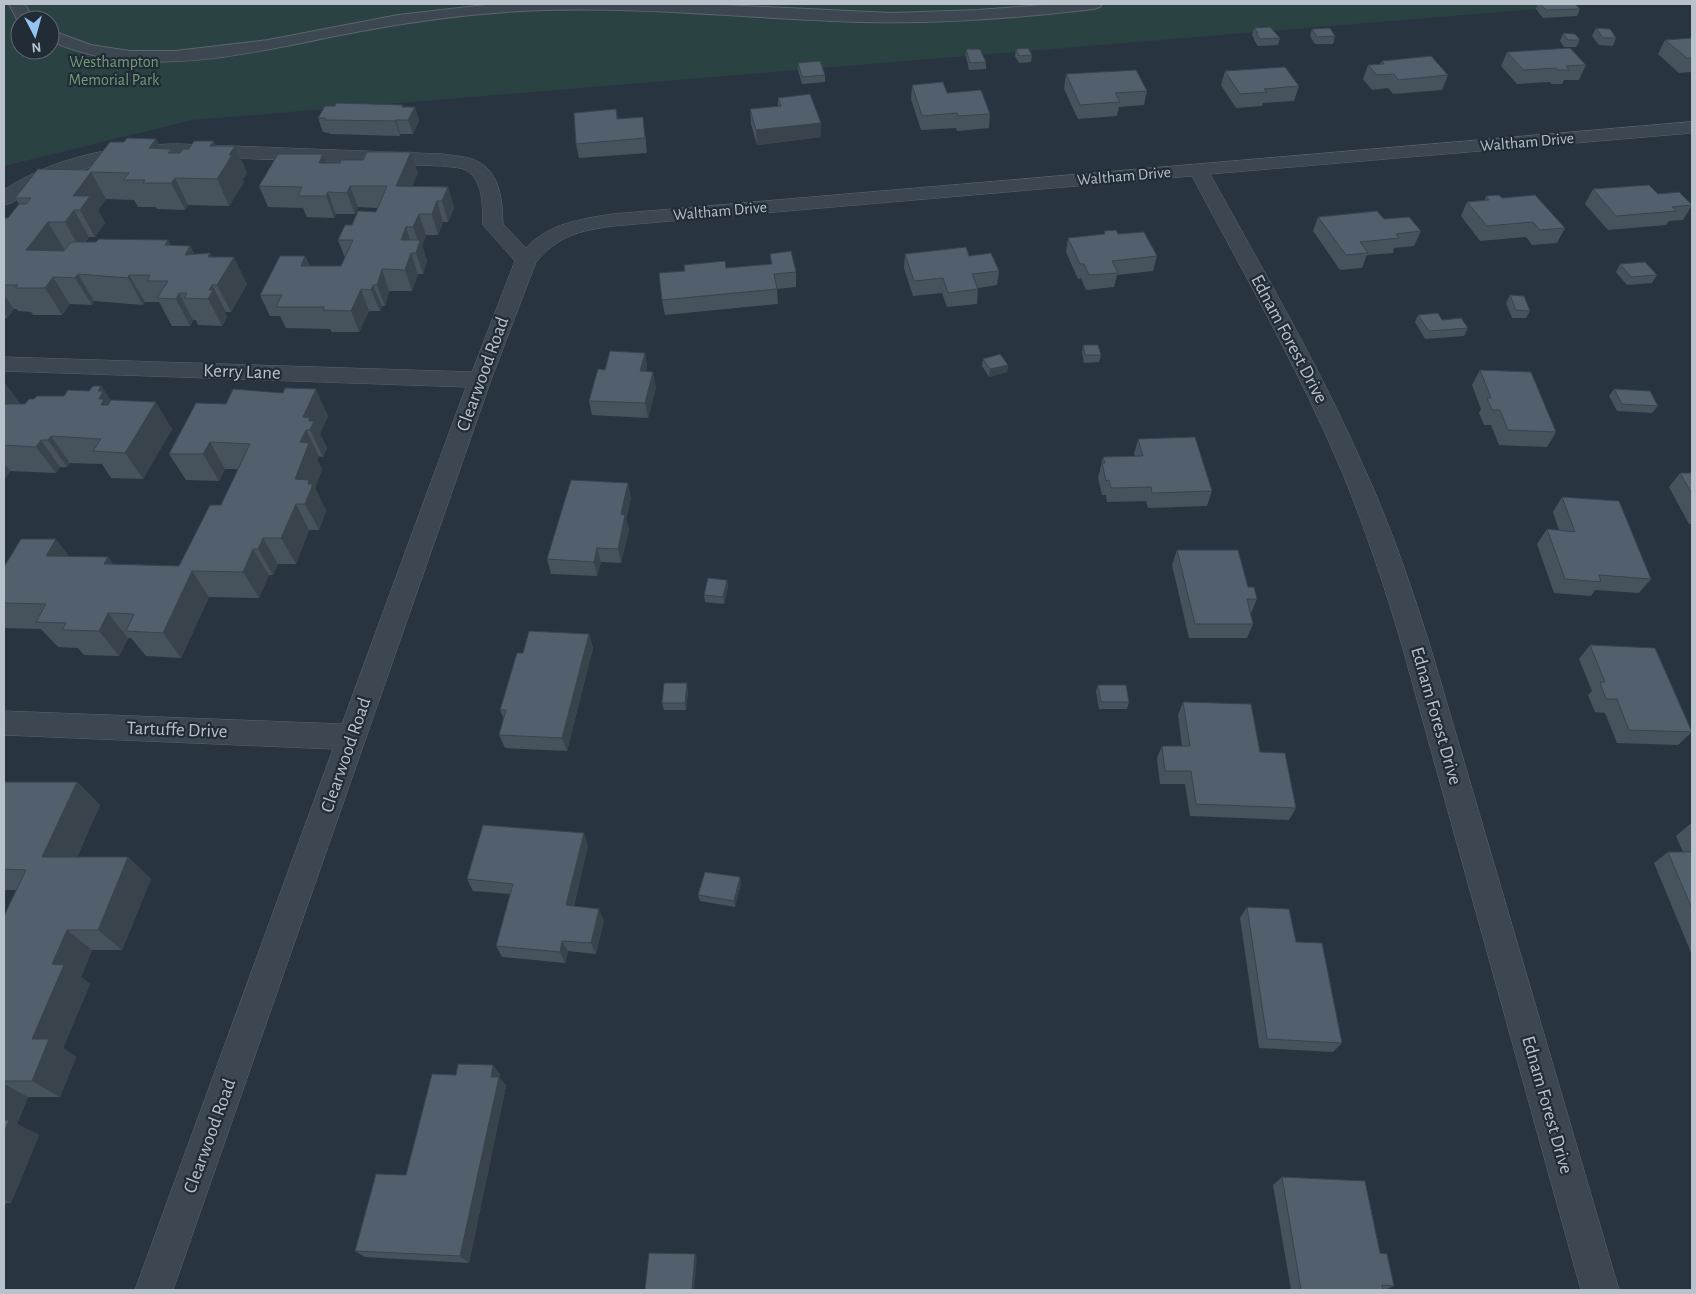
<svg xmlns="http://www.w3.org/2000/svg" width="1696" height="1294" font-family="'Alegreya Sans',sans-serif">
  <style>
    .green { fill: #2a4242; fill-rule: evenodd }
    .lines { fill: none; stroke-linecap: round; stroke-linejoin: round }
    .lane-casing { stroke: #5a656e; stroke-width: 2 }
    .street-casing { stroke: #5a656e; stroke-width: 1 }
    .lane { fill: #3c4751; fill-rule: evenodd }
    .street { fill: #3c4751; fill-rule: evenodd }
    .wall { fill: #46535d }
    .shaded-wall { fill: #39434c }
    .building { fill: #51606c; stroke: #39434c }
    .labels { text-anchor: middle; dominant-baseline: central; stroke-width: 4.5; stroke-linejoin: round; paint-order: stroke }
    .far-park-label { font-size: 16px; fill: #729b77; stroke: #212c36 }
    .far-street-label { font-size: 16px; fill: #b9c2cb; stroke: #212c36 }
    .street-label { font-size: 19px; fill: #b9c2cb; stroke: #212c36 }
  </style>
  <rect width="100%" height="100%" fill="#283541"/>
  <path class="green" d="M4 4H1597L192 120 4 166ZM20 20H50V50H20Z"/>
  <g class="lines">
    <g class="lane-casing">
      <g id="lane">
        <polygon points="9,4 25,4 33,20 20,20 19,23"/>
        <path d="M494 4H702L891 13 978 10 1056 4H1102L1100 7 1094 9C1017 18 940 24 862 22 756 19 651 7 545 10 482 12 419 20 356 32 271 48 171 76 85 53 73 50 61 45 50 41V30L91 45 130 51H175L268 40 398 15Z"/>
      </g>
    </g>
    <g class="street-casing">
      <path id="street" d="M1692 122V133L1210 174C1264 272 1321 369 1366 472 1392 529 1412 589 1431 649L1619 1290H1581L1403 649C1386 590 1366 531 1343 474 1300 371 1244 274 1192 176L613 226C579 231 559 235 536 262L491 380 173 1290H135L333 749 4 735V711L342 724 466 387 4 371V357L472 372 515 261 483 225C482 206 484 181 466 170 460 167 449 167 442 166L179 156 148 157 103 163 74 172 40 186 11 203 4 205V190C53 157 120 144 179 144L442 154C453 156 468 156 477 161 501 173 502 201 503 224L526 248C549 223 581 219 613 214Z"/>
    </g>
    <use href="#lane" class="lane"/>
    <use href="#street" class="street"/>
  </g>
  <g class="wall">
    <polygon points="1538,4 1575,4 1580,9 1577,16 1543,18 1536,9"/>
    <polygon points="1254,28 1280,38 1278,45 1258,46 1254,40 1254,38 1252,35"/>
    <polygon points="1596,28 1616,38 1613,46 1599,45 1592,36"/>
    <polygon points="1312,29 1335,36 1333,44 1315,44 1310,36"/>
    <polygon points="1563,33 1580,40 1576,47 1564,47 1560,41"/>
    <polygon points="1692,38 1692,72 1679,73 1658,54 1665,40"/>
    <polygon points="966,49 986,62 986,69 969,70 966,56"/>
    <polygon points="1016,49 1032,55 1031,62 1019,63 1015,56"/>
    <polygon points="1507,52 1586,65 1579,80 1564,80 1562,84 1551,84 1550,82 1517,84 1501,66"/>
    <polygon points="1382,61 1448,75 1442,90 1393,94 1388,88 1372,90 1363,79 1368,65 1380,64"/>
    <polygon points="798,63 825,75 825,82 802,84 798,70"/>
    <polygon points="1225,71 1299,86 1294,101 1263,103 1262,106 1236,108 1221,85"/>
    <polygon points="1066,74 1147,91 1144,105 1119,107 1117,116 1078,119 1064,89"/>
    <polygon points="912,85 947,93 990,114 989,128 957,131 956,128 921,130 911,99"/>
    <polygon points="778,98 821,137 757,145 751,124 750,109 778,106"/>
    <polygon points="403,107 415,107 419,121 413,134 400,134 400,136 330,134 329,133 323,132 318,118"/>
    <polygon points="616,109 618,119 645,132 647,153 579,158 576,144"/>
    <polygon points="156,139 160,149 171,149 172,153 180,153 189,149 216,146 235,146 247,173 243,179 244,182 229,206 188,205 185,210 157,209 156,207 138,207 134,200 106,199 98,210 105,223 95,237 89,237 86,242 190,246 194,254 213,257 247,284 231,312 226,312 225,313 227,317 222,326 198,325 196,320 193,320 190,326 172,326 159,302 145,302 143,305 94,301 92,305 70,304 62,315 33,315 31,312 18,311 16,309 14,309 7,318 4,318 4,218 8,218 19,204 15,198 88,170 124,142"/>
    <polygon points="327,163 418,173 412,186 448,187 454,208 448,222 443,222 438,235 426,235 422,245 427,261 423,274 418,274 412,291 389,291 385,306 382,306 380,311 369,311 359,332 332,332 330,329 286,328 280,316 270,316 260,295 305,256 310,266 341,266 345,258 338,240 352,225 376,212 377,208 358,207 355,214 336,214 334,218 307,217 303,208 268,207 259,186"/>
    <polygon points="1593,189 1658,194 1692,205 1683,220 1669,221 1666,225 1608,230 1585,204"/>
    <polygon points="1486,196 1502,198 1565,228 1557,243 1532,245 1526,237 1480,241 1461,216 1467,202 1485,200"/>
    <polygon points="1318,217 1384,219 1421,231 1414,246 1394,248 1393,253 1367,255 1362,268 1340,270 1313,231"/>
    <polygon points="1104,231 1118,234 1157,256 1153,271 1117,275 1114,287 1086,290 1081,278 1078,279 1066,252 1068,238 1104,234"/>
    <polygon points="770,254 796,272 796,287 777,289 778,304 665,315 662,300 684,271 684,265 726,268 771,264"/>
    <polygon points="905,254 969,256 999,271 997,285 978,288 978,289 977,304 947,307 942,293 913,296 904,268"/>
    <polygon points="1620,264 1657,275 1652,283 1627,285 1616,272"/>
    <polygon points="1510,295 1530,311 1526,318 1512,318 1506,303"/>
    <polygon points="1418,315 1442,320 1468,328 1464,336 1425,339 1415,322"/>
    <polygon points="1083,345 1101,355 1099,362 1084,363 1082,352"/>
    <polygon points="645,353 647,367 646,372 656,387 648,418 592,415 589,401 605,370"/>
    <polygon points="983,359 1008,365 1007,372 989,377 982,366"/>
    <polygon points="1480,370 1556,432 1547,447 1499,445 1491,425 1484,425 1479,413 1481,409 1472,385"/>
    <polygon points="4,382 20,404 25,404 34,399 64,396 89,391 101,386 111,401 172,429 143,479 111,478 102,464 70,463 67,467 60,467 56,473 10,471 4,480"/>
    <polygon points="1614,389 1658,406 1652,413 1617,411 1609,396"/>
    <polygon points="196,403 328,416 320,434 327,448 323,457 319,456 317,460 322,469 315,488 326,511 319,530 309,530 296,564 278,564 273,575 269,575 259,598 209,597 181,658 146,656 131,638 128,638 119,656 84,655 78,648 58,647 41,629 5,628 4,626 4,567 69,556 108,557 113,564 179,566 221,505 238,469 225,469 219,481 186,480 169,454"/>
    <polygon points="1138,439 1212,491 1207,506 1148,508 1146,501 1107,502 1106,495 1102,495 1098,478 1103,457 1135,456 1134,454"/>
    <polygon points="1680,473 1692,473 1692,524 1689,524 1669,487"/>
    <polygon points="631,497 626,519 629,529 621,563 601,562 597,576 551,574 547,559"/>
    <polygon points="1562,497 1651,579 1639,593 1595,590 1591,596 1554,593 1537,544 1547,529 1559,530 1553,512"/>
    <polygon points="1177,550 1248,587 1257,599 1251,613 1250,613 1253,624 1247,638 1189,638 1172,565"/>
    <polygon points="727,580 728,587 724,604 705,602 704,595"/>
    <polygon points="589,634 593,648 567,751 505,748 499,735 504,719 500,710 523,653"/>
    <polygon points="1590,645 1692,732 1678,745 1617,743 1605,713 1595,712 1588,695 1592,691 1579,659"/>
    <polygon points="1098,685 1129,702 1127,709 1099,709 1096,691"/>
    <polygon points="688,690 686,710 664,710 662,703"/>
    <polygon points="1183,702 1260,752 1296,808 1289,820 1190,816 1185,784 1160,784 1157,758 1162,746 1182,746 1178,715"/>
    <polygon points="4,782 77,782 100,805 77,857 128,857 151,879 122,950 92,950 81,977 90,984 63,1048 76,1057 60,1097 28,1097 17,1124 39,1135 11,1203 6,1203 4,1208 4,916 16,890 4,890"/>
    <polygon points="1690,824 1692,824 1692,955 1654,863 1668,852 1683,852 1676,836"/>
    <polygon points="588,845 574,906 604,920 596,954 568,951 565,963 502,957 496,946 510,894 473,891 467,879"/>
    <polygon points="740,877 741,883 735,907 700,901 698,895"/>
    <polygon points="1247,907 1342,1043 1333,1052 1259,1048 1240,918"/>
    <polygon points="500,1074 499,1077 506,1086 469,1263 365,1257 355,1251 406,1175 456,1075"/>
    <polygon points="1282,1177 1380,1253 1394,1286 1385,1290 1291,1290 1273,1185"/>
  </g>
  <g class="shaded-wall">
    <polygon points="415,107 419,121 413,134 408,120"/>
    <polygon points="396,120 400,134 400,136 395,121"/>
    <polygon points="821,123 821,137 757,145 756,130"/>
    <polygon points="156,139 169,166 149,148"/>
    <polygon points="214,141 225,166 229,155 235,146 247,173 243,179 244,182 229,206 217,179 210,146"/>
    <polygon points="411,152 418,173 403,207 396,186"/>
    <polygon points="323,154 331,175 319,163"/>
    <polygon points="91,172 106,199 98,210 105,223 95,237 80,210 73,196"/>
    <polygon points="175,178 188,205 185,210 171,183"/>
    <polygon points="350,186 358,207 355,214 347,193"/>
    <polygon points="448,187 454,208 448,222 442,201"/>
    <polygon points="328,192 336,214 334,218 326,196"/>
    <polygon points="437,201 443,222 438,235 432,214"/>
    <polygon points="74,210 89,237 80,249 65,222"/>
    <polygon points="419,214 426,235 422,245 427,261 423,274 416,253 419,244 413,227"/>
    <polygon points="48,222 64,249 43,277 26,250"/>
    <polygon points="406,227 413,248 411,253 418,274 412,291 405,270 401,240"/>
    <polygon points="168,240 182,267 165,245"/>
    <polygon points="190,246 203,273 185,255"/>
    <polygon points="210,253 222,277 234,257 247,284 231,312 217,285 208,257"/>
    <polygon points="305,256 314,277 301,266"/>
    <polygon points="382,269 389,291 385,306 377,285"/>
    <polygon points="78,274 94,301 92,305 75,278"/>
    <polygon points="129,275 145,302 143,305 128,278"/>
    <polygon points="53,277 70,304 62,315 45,288"/>
    <polygon points="212,285 226,312 225,313 227,317 222,326 208,299 209,290"/>
    <polygon points="373,285 382,306 380,311 371,290"/>
    <polygon points="361,289 369,311 359,332 351,311"/>
    <polygon points="179,293 193,320 190,326 176,299"/>
    <polygon points="4,295 14,309 7,318 4,313"/>
    <polygon points="645,353 647,367 643,386 640,371"/>
    <polygon points="1008,365 1007,372 989,377 990,369"/>
    <polygon points="653,372 656,387 648,418 645,403"/>
    <polygon points="4,382 23,409 4,429"/>
    <polygon points="101,386 119,413 101,405 99,399 98,391"/>
    <polygon points="316,389 328,416 320,434 327,448 323,457 310,430 303,417"/>
    <polygon points="156,402 172,429 143,479 125,453"/>
    <polygon points="306,430 319,456 317,460 322,469 315,488 326,511 319,530 305,504 295,479 300,442"/>
    <polygon points="51,436 70,463 67,467 48,440"/>
    <polygon points="41,440 60,467 56,473 36,447"/>
    <polygon points="210,442 225,469 219,481 203,454"/>
    <polygon points="4,463 10,471 4,480"/>
    <polygon points="628,483 631,497 626,519 629,529 621,563 618,549 621,514"/>
    <polygon points="296,504 309,530 296,564 281,538"/>
    <polygon points="263,538 278,564 273,575 258,549"/>
    <polygon points="56,539 76,565 46,556"/>
    <polygon points="597,548 601,562 597,576 594,562"/>
    <polygon points="253,549 269,575 259,598 243,572"/>
    <polygon points="108,557 127,583 104,564"/>
    <polygon points="192,571 209,597 181,658 163,633"/>
    <polygon points="727,580 728,587 724,604 723,597"/>
    <polygon points="108,613 128,638 119,656 99,631"/>
    <polygon points="589,634 593,648 567,751 562,738"/>
    <polygon points="687,683 688,690 686,710 685,703"/>
    <polygon points="77,782 100,805 67,878 42,857"/>
    <polygon points="584,833 588,845 571,916 566,905"/>
    <polygon points="128,857 151,879 122,950 98,930"/>
    <polygon points="740,877 741,883 735,907 734,901"/>
    <polygon points="599,909 604,920 596,954 591,943"/>
    <polygon points="67,930 92,950 81,977 90,984 63,1048 76,1057 60,1097 32,1081 32,1039 52,964"/>
    <polygon points="562,941 568,951 565,963 560,952"/>
    <polygon points="493,1065 500,1074 499,1077 506,1086 469,1263 460,1256"/>
    <polygon points="4,1084 28,1097 17,1124 39,1135 11,1203 4,1200"/>
    <polygon points="695,1254 697,1257 694,1290 692,1290"/>
  </g>
  <g class="building">
    <polygon points="1540,4 1575,4 1580,9 1546,10"/>
    <polygon points="1270,27 1280,38 1260,39 1256,33 1258,33 1254,28"/>
    <polygon points="1330,28 1335,36 1317,37 1312,29"/>
    <polygon points="1596,28 1610,29 1616,38 1603,38"/>
    <polygon points="1563,33 1575,34 1580,40 1568,40"/>
    <polygon points="1692,38 1692,58 1687,58 1665,40"/>
    <polygon points="1028,48 1032,55 1019,56 1016,49"/>
    <polygon points="1570,48 1586,65 1566,66 1569,70 1558,70 1556,68 1523,70 1507,52"/>
    <polygon points="966,49 980,49 986,62 970,63"/>
    <polygon points="1431,56 1448,75 1398,80 1394,74 1377,75 1368,65 1384,64 1382,61"/>
    <polygon points="820,61 825,75 802,77 798,63"/>
    <polygon points="1285,67 1299,86 1264,89 1267,92 1240,94 1225,71"/>
    <polygon points="1136,70 1147,91 1115,93 1120,102 1080,105 1066,74"/>
    <polygon points="943,82 947,93 981,90 990,114 958,116 957,113 922,116 912,85"/>
    <polygon points="810,94 821,123 756,130 750,109 781,106 778,98"/>
    <polygon points="336,103 403,105 402,107 415,107 408,120 396,120 395,121 324,120 326,118 318,118 325,106 335,106"/>
    <polygon points="616,109 617,119 643,117 645,138 576,144 574,113"/>
    <polygon points="127,138 156,139 149,148 171,149 168,153 180,153 183,149 189,149 194,141 214,141 210,146 235,146 229,155 232,155 217,179 175,178 171,183 143,183 145,180 123,180 129,173 91,172 73,196 90,196 80,210 74,210 65,222 48,222 26,250 64,251 71,242 96,242 99,239 168,240 165,245 190,246 185,255 210,253 208,257 234,257 217,285 212,285 209,290 213,290 208,299 184,298 187,293 179,293 176,299 157,298 168,281 147,281 150,275 129,275 128,278 78,274 75,278 53,277 45,288 15,288 18,285 4,285 4,218 8,218 19,204 26,204 31,198 15,198 38,169 88,170 110,142 124,142"/>
    <polygon points="367,152 411,152 396,186 448,187 442,201 437,201 432,214 419,214 413,227 406,227 401,240 420,240 416,253 411,253 405,270 382,269 377,285 373,285 371,290 361,289 351,311 323,310 324,307 276,307 282,295 260,295 280,256 305,256 301,266 341,266 353,240 338,240 345,225 352,225 358,211 376,212 387,186 350,186 347,193 328,192 326,196 298,196 302,187 259,186 278,154 323,154 319,163 340,163 341,160 363,160"/>
    <polygon points="1649,185 1658,194 1679,192 1692,205 1672,207 1676,211 1616,216 1593,189"/>
    <polygon points="1499,195 1502,198 1535,195 1565,228 1540,230 1533,222 1487,226 1467,202 1489,200 1486,196"/>
    <polygon points="1377,211 1384,219 1409,217 1421,231 1396,234 1399,238 1360,242 1368,253 1346,255 1318,217"/>
    <polygon points="1116,230 1118,234 1144,232 1157,256 1112,261 1118,273 1089,275 1084,264 1080,264 1068,238 1105,234 1104,231"/>
    <polygon points="966,247 969,256 991,253 999,271 972,274 978,289 948,293 943,278 914,281 905,254"/>
    <polygon points="791,251 796,272 774,274 777,289 662,300 659,273 685,271 684,265 725,261 726,268 772,264 770,254"/>
    <polygon points="1645,262 1657,275 1631,277 1620,264"/>
    <polygon points="1510,295 1524,296 1530,311 1516,310"/>
    <polygon points="1438,313 1442,320 1461,318 1468,328 1429,331 1418,315"/>
    <polygon points="1083,345 1098,345 1101,355 1085,355"/>
    <polygon points="610,351 645,353 640,371 653,372 645,403 589,401 598,369 605,370"/>
    <polygon points="1000,354 1008,365 990,369 983,359"/>
    <polygon points="1480,370 1531,372 1556,432 1508,430 1500,410 1492,410 1487,398 1491,398"/>
    <polygon points="93,386 101,386 98,391 103,391 99,399 104,399 101,405 108,405 111,400 156,402 125,453 93,451 101,439 51,436 48,440 41,440 36,447 4,445 4,406 5,404 25,404 29,399 34,399 37,396 64,396 68,390 89,391"/>
    <polygon points="285,388 316,389 303,417 310,418 309,421 314,421 310,430 306,430 300,442 309,443 295,479 309,480 308,484 313,484 305,504 296,504 281,538 263,538 258,549 253,549 243,572 192,571 163,633 126,631 134,614 108,613 99,631 62,630 66,623 36,622 46,604 4,603 4,567 21,539 56,539 46,556 108,557 104,564 179,566 210,505 221,505 250,444 210,442 203,454 169,454 196,403 226,404 233,389 283,393"/>
    <polygon points="1614,389 1650,391 1658,406 1622,404"/>
    <polygon points="1195,437 1212,491 1152,493 1151,487 1111,488 1109,480 1106,481 1102,463 1105,463 1103,457 1143,456 1138,439"/>
    <polygon points="1680,473 1692,473 1692,494"/>
    <polygon points="571,480 628,483 621,514 625,515 618,549 597,548 594,562 547,559"/>
    <polygon points="1562,497 1619,501 1651,579 1599,575 1601,582 1565,579 1547,529 1575,532"/>
    <polygon points="1177,550 1238,550 1248,587 1254,587 1257,599 1247,599 1253,624 1195,624"/>
    <polygon points="708,578 727,580 723,597 704,595"/>
    <polygon points="529,631 589,634 562,738 499,735 506,710 500,710 517,653 523,653"/>
    <polygon points="1590,645 1655,648 1692,732 1629,730 1617,699 1606,699 1600,682 1605,682"/>
    <polygon points="664,683 687,683 685,703 662,703"/>
    <polygon points="1098,685 1126,685 1129,702 1101,702"/>
    <polygon points="1183,702 1251,704 1260,752 1285,753 1296,808 1196,804 1191,771 1165,771 1162,746 1190,746"/>
    <polygon points="4,782 77,782 42,857 128,857 98,930 67,930 52,964 64,965 32,1039 49,1039 32,1081 4,1081 4,916 26,870 4,869"/>
    <polygon points="483,825 584,833 566,905 599,909 591,943 562,941 560,952 496,946 513,884 467,879"/>
    <polygon points="1668,852 1692,852 1692,909"/>
    <polygon points="705,872 740,877 734,901 698,895"/>
    <polygon points="1247,907 1289,909 1296,942 1322,943 1342,1043 1267,1039"/>
    <polygon points="458,1064 493,1065 491,1077 499,1077 460,1256 355,1251 376,1174 406,1175 432,1074 456,1075"/>
    <polygon points="4,1120 9,1120 4,1133"/>
    <polygon points="1282,1177 1365,1181 1380,1253 1387,1254 1394,1286 1382,1285 1383,1290 1301,1290"/>
    <polygon points="649,1253 695,1254 692,1290 645,1290"/>
  </g>
  <g class="labels">
    <g class="far-park-label">
      <text x="114" y="62">Westhampton<tspan x="114" dy="18">Memorial Park</tspan></text>
    </g>
    <g class="far-street-label">
      <text transform="translate(1527 142) rotate(-5)">Waltham Drive</text>
      <text transform="translate(1124 176) rotate(-5)">Waltham Drive</text>
      <text transform="translate(720 211) rotate(-5)">Waltham Drive</text>
    </g>
    <g class="street-label">
      <text transform="translate(1289 339) rotate(62)">Ednam Forest Drive</text>
      <text transform="translate(242 372) rotate(2)">Kerry Lane</text>
      <text transform="translate(483 374) rotate(-70)">Clearwood Road</text>
      <text transform="translate(1436 716) rotate(74)">Ednam Forest Drive</text>
      <text transform="translate(177 730) rotate(2)">Tartuffe Drive</text>
      <text transform="translate(346 755) rotate(-71)">Clearwood Road</text>
      <text transform="translate(1547 1105) rotate(74)">Ednam Forest Drive</text>
      <text transform="translate(210 1136) rotate(-70)">Clearwood Road</text>
    </g>
  </g>
  <rect width="1696" height="1294" fill="none" stroke="#b9c2cb" stroke-width="10"/>
  <g transform="translate(35 35) rotate(174)"><circle r="24" fill="#212c36" stroke="#5e6872"/>
  <path d="M0-4L9 19L0 12L-9 19Z" fill="#96c4f3"/>
  <text y="-8" font-size="14" font-weight="bold" text-anchor="middle" fill="#b9c2cb">N</text>
  </g>
</svg>
